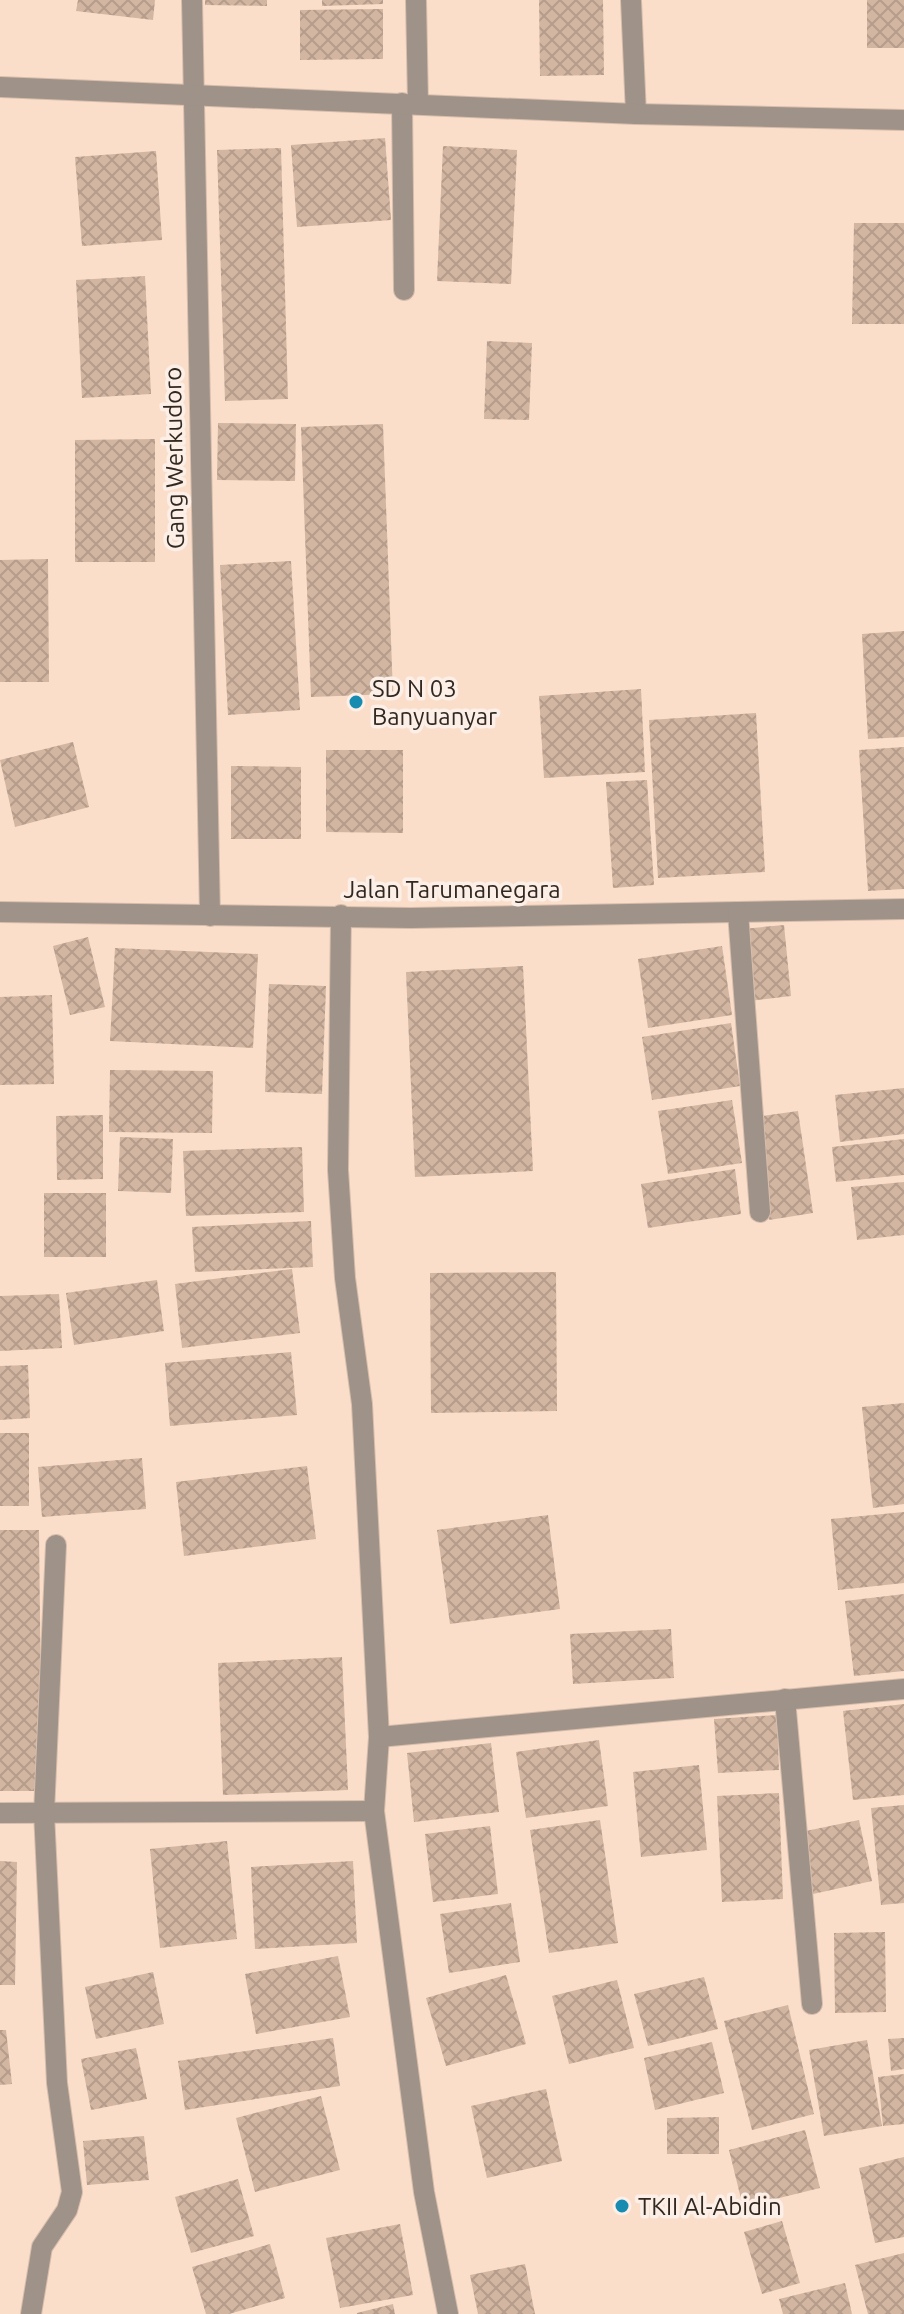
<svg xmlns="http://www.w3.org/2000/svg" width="904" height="2314" font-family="Ubuntu,sans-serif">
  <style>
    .building { fill: url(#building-cross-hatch) }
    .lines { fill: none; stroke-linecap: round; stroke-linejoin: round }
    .service-casing { stroke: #d7bdab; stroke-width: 22 }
    .minor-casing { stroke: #d7bdab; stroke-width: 22 }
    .service { stroke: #9e9289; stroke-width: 20 }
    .minor { stroke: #9e9289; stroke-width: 20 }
    .poi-dot { fill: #188cb0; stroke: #fbefe7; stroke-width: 3 }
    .labels { text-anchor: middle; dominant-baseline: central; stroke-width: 7; stroke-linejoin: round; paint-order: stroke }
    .street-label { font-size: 24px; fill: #322820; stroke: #fbefe7 }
    .poi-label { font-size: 24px; fill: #322820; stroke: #fbefe7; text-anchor: start }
  </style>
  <defs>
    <pattern id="building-cross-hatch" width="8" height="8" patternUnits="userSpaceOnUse" patternTransform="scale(2)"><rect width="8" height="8" fill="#d2b6a2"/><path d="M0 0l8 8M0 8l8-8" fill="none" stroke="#b59c8b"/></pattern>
  </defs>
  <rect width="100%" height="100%" fill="#fbdeca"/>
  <g class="building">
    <polygon points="78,0 155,0 153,20 76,11"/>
    <polygon points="205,0 267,0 267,6 205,5"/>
    <polygon points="322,0 383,0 383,4 322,6"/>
    <polygon points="539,0 603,0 604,75 540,76"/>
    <rect x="867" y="0" width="37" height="48"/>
    <polygon points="383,9 383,59 300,60 300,10"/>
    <polygon points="385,138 391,220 297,227 291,145"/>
    <polygon points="443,146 517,150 511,284 437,281"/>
    <polygon points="281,148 288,399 225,401 217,150"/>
    <polygon points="156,151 162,240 82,246 75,157"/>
    <polygon points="854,223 904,223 904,324 852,324"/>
    <polygon points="145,276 151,394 82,398 76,280"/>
    <polygon points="487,341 532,343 529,420 484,419"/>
    <polygon points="218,423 296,424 295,481 217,480"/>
    <polygon points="383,424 393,694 311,697 301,427"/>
    <polygon points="155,439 155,562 75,562 75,440"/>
    <polygon points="48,559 49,682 0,682 0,560"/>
    <polygon points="291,561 300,710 228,715 220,565"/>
    <polygon points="904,631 904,737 868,739 862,634"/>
    <polygon points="641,689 645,772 544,778 539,696"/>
    <polygon points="756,713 765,872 658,878 649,720"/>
    <polygon points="73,742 89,807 15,827 0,760"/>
    <polygon points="904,747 904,889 868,891 859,750"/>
    <polygon points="326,750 403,750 403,833 326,832"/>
    <polygon points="231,766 301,767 301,839 231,839"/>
    <polygon points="647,780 654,885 613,888 606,782"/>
    <polygon points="784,925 791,996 749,1001 742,929"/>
    <polygon points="88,937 105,1007 70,1015 53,946"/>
    <polygon points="722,946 732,1015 648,1028 638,959"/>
    <polygon points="115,948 258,954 253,1048 110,1041"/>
    <polygon points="523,966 533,1171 415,1177 406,972"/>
    <polygon points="269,984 326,986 322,1094 265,1092"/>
    <polygon points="52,995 54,1084 0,1085 0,997"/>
    <polygon points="731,1023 740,1086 652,1100 642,1037"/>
    <polygon points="110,1070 213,1071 212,1133 109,1132"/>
    <polygon points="904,1088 904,1134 840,1142 835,1095"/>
    <polygon points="732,1100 742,1163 668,1174 658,1111"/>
    <polygon points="798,1111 813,1213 769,1220 754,1117"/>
    <polygon points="103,1115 103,1179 57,1180 56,1116"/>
    <polygon points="120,1137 173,1139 171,1193 118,1191"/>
    <polygon points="904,1139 904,1175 836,1182 832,1147"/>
    <polygon points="302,1147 304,1212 186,1216 183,1151"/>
    <polygon points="735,1169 741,1214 648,1228 641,1184"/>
    <polygon points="904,1182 904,1235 857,1240 851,1187"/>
    <rect x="44" y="1193" width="62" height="64"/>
    <polygon points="311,1221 313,1267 195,1272 192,1227"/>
    <polygon points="292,1269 300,1333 182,1348 175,1284"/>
    <polygon points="556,1272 557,1411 431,1413 430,1273"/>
    <polygon points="157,1280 164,1331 74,1345 66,1293"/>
    <polygon points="59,1294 62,1348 0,1351 0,1296"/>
    <polygon points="291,1352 297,1415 170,1426 165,1363"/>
    <polygon points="28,1365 30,1418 0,1420 0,1366"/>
    <polygon points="904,1403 904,1504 873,1508 862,1407"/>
    <rect x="0" y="1433" width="29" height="73"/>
    <polygon points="142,1458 146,1509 42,1517 38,1467"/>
    <polygon points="307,1466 316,1539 184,1556 176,1482"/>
    <polygon points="904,1512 904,1583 838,1590 831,1519"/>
    <polygon points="548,1515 560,1609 450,1624 437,1530"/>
    <polygon points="0,1530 39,1530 42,1791 0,1791"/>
    <polygon points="904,1594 904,1671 854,1676 845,1601"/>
    <polygon points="671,1629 674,1678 573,1684 570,1634"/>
    <polygon points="342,1657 348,1790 223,1795 218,1663"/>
    <polygon points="904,1704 904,1795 853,1800 843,1711"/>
    <polygon points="777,1715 779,1770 718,1773 714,1719"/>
    <polygon points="599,1740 608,1806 526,1818 516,1752"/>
    <polygon points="491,1743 499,1812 414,1822 407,1753"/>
    <polygon points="699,1765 707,1850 641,1857 633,1772"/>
    <polygon points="779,1793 783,1899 722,1902 717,1796"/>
    <polygon points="904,1805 904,1903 881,1905 871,1808"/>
    <polygon points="600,1820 618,1943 549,1953 530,1830"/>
    <polygon points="859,1820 872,1881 813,1894 801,1832"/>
    <polygon points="490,1826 498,1894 433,1902 425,1834"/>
    <polygon points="227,1841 237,1939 160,1948 150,1849"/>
    <polygon points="0,1861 17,1862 15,1985 0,1985"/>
    <polygon points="353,1861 357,1943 255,1949 251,1867"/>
    <polygon points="511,1903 520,1962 449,1973 440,1914"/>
    <polygon points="885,1932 886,2012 835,2013 834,1933"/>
    <polygon points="338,1956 350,2017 256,2034 245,1974"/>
    <polygon points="153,1972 164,2024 96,2039 85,1987"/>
    <polygon points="506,1975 526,2044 446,2066 426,1998"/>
    <polygon points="704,1977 718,2029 648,2046 634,1994"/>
    <polygon points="617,1980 634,2048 569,2064 552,1996"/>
    <polygon points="788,2005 814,2114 752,2130 724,2021"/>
    <polygon points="0,2030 6,2030 12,2084 0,2085"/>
    <polygon points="333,2038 340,2086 185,2110 178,2061"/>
    <polygon points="904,2038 904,2069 891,2071 888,2039"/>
    <polygon points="867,2040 882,2126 824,2136 809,2050"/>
    <polygon points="712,2042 724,2093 655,2110 644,2058"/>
    <polygon points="136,2048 147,2099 91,2110 81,2059"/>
    <polygon points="904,2074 904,2124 883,2126 878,2077"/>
    <polygon points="546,2089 562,2161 487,2178 471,2106"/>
    <polygon points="321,2096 340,2170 255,2192 236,2118"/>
    <polygon points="719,2117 719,2154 667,2154 667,2118"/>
    <polygon points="805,2130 820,2188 743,2207 729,2150"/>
    <polygon points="144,2136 149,2180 87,2185 83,2141"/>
    <polygon points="904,2157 904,2237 875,2243 859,2168"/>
    <polygon points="238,2179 254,2236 191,2253 175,2197"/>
    <polygon points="782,2221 800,2283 762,2294 744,2232"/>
    <polygon points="400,2224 413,2295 340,2308 326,2238"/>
    <polygon points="270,2244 285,2298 229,2314 206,2314 192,2267"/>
    <polygon points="904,2253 904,2314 868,2314 855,2265"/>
    <polygon points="525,2264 535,2314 478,2314 470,2275"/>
    <polygon points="845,2283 852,2314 783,2314 779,2299"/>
    <polygon points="393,2304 395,2314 357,2314 357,2313"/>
  </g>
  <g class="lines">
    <g class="service-casing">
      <polyline id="service" points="402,103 404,290"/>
    </g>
    <g class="minor-casing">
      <g id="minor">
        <polyline points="192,0 210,916"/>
        <polyline points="416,0 418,104"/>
        <polyline points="631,0 636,114"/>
        <polyline points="0,87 636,114 904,120"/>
        <polyline points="0,912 411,918 904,909"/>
        <polyline points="738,912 760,1212"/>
        <polyline points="341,915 338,1170 345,1278 362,1404 379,1737 374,1811 424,2192 448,2314"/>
        <polyline points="785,1699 812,2004"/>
        <polyline points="379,1737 904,1689"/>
        <polyline points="0,1813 374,1811"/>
        <polyline points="31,2314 42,2247 67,2210 72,2192 57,2083 44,1813 56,1545"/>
      </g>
    </g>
    <use href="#service" class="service"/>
    <use href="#minor" class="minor"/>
  </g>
  <g class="poi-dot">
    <circle cx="356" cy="702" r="8"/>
    <circle cx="622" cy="2206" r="8"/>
  </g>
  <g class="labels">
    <g class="street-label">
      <text transform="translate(174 458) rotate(-91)">Gang Werkudoro</text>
      <text x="452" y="889">Jalan Tarumanegara</text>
    </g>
    <g class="poi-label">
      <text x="372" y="688">SD N 03<tspan x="372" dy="28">Banyuanyar</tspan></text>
      <text x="638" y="2206">TKII Al-Abidin</text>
    </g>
  </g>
</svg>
